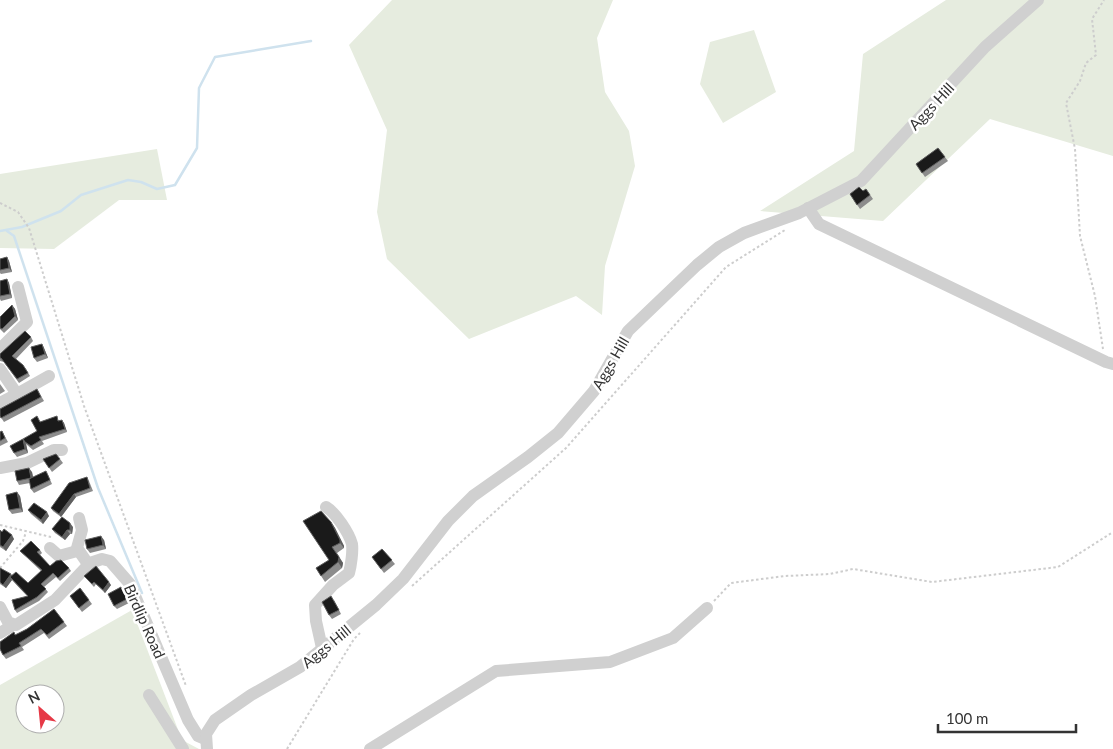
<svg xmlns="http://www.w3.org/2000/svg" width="1113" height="749" font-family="Lato,sans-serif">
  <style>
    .green { fill: #e6ecdf; fill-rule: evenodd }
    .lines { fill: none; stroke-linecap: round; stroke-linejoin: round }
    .stream { stroke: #cfe2ee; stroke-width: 2.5 }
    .path { stroke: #cdcdcd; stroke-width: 2; stroke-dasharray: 2.5 2.5; stroke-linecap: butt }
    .minor { stroke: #d0d0d0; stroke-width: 12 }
    .wall { fill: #8c8c8c }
    .shaded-wall { fill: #5f5f5f }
    .building { fill: #1a1a1a; stroke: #5f5f5f }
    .labels { text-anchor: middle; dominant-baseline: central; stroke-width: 5; stroke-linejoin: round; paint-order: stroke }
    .street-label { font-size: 15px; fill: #333; stroke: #fff }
  </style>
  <rect width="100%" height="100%" fill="#fff"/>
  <g class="green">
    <polygon points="392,0 613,0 597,38 605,92 629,131 635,166 605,266 602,315 576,296 469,339 387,259 377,212 387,130 349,45"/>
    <polygon points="946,0 1113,0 1113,156 990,119 883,221 760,211 854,151 863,54"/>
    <polygon points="754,30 776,92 723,123 700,84 710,42"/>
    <polygon points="157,149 167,200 119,200 54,249 0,248 0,174"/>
    <path d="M132 610 182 740 199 749H0V685ZM25 694H55V724H25Z"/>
  </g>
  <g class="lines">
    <g class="stream">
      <polyline points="0,231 22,227 61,211 81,195 128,180 141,182 157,189 175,185 197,148 199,88 215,57 311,41"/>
      <polyline points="7,231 14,236 98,488 142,593"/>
    </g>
    <g class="path">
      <polyline points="0,203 18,212 29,228 84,406 186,686"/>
      <polyline points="1103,349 1095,296 1080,236 1075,149 1066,103 1080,81 1086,63 1096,55 1092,19 1104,0"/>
      <polyline points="0,525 51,537"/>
      <polyline points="0,568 23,541 26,532"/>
      <polyline points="412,586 566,448 726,267 785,230"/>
      <polyline points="714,601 731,583 785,576 830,574 853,569 932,582 1058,567 1113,532"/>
      <polyline points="287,749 354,639 360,633"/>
    </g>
    <g class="minor">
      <polyline points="808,208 819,224 1106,362 1113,364"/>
      <polyline points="0,349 27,322 18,287"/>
      <polyline points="0,369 17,394 49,376"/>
      <polyline points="0,403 17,394"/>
      <polyline points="0,468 27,463 54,450 62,450"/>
      <polyline points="79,518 82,530 77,548 88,564"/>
      <polyline points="50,548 59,556 77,551"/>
      <polyline points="0,607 8,622 16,625 55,600 90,563 102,559 110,561 130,584 188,720 198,736 205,739"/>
      <polyline points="0,633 13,625"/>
      <path d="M322 648 316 621 315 605 333 585 349 573C351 566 353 551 352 544 349 533 336 513 326 507"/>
      <polyline points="149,695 183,749"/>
      <polyline points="207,749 206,734 215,720 251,695 300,667 376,605 403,579 448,521 473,496 528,457 558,433 594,391 628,331 697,265 719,247 744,233 799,213 861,181 985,47 1038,0"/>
      <polyline points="370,749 496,671 610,662 673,638 707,608"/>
    </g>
  </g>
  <g class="wall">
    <polygon points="938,148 948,161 925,177 916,164"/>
    <polygon points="866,189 873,199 860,209 850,194 863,191"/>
    <polygon points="7,257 9,261 12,272 1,274 0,273 0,259"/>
    <polygon points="7,279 9,283 12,298 1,301 0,299 0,281"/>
    <polygon points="12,305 15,309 18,320 4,333 0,329 0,317"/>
    <polygon points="31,337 33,341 16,359 26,369 30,376 19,383 4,362 0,361 0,354"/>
    <polygon points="42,344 44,348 48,358 37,362 34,358"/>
    <polygon points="0,384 5,391 0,394"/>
    <polygon points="37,389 44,401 4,422 0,416"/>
    <polygon points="59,420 64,423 67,432 42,441 44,444 33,450 26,444 28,453 17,457 14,453 37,431 40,422"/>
    <polygon points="2,431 8,442 0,446 0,432"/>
    <polygon points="43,459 60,459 63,463 52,472"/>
    <polygon points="32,472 33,478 48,475 52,484 34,493 31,489 30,483 19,485 17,481"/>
    <polygon points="87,477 89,481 93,491 76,497 61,517 53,511 51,508"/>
    <polygon points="20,496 23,512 12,514 9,510"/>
    <polygon points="28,510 49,516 43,524 31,514"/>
    <polygon points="331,522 335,528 344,546 344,548 337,553 343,563 342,568 325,582 316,568 329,560"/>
    <polygon points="73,527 72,534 70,534 65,540 55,533 52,529"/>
    <polygon points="0,530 14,539 6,551 0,547"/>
    <polygon points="104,540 106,549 90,553 87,549"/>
    <polygon points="382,549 395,564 384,573 372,557"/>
    <polygon points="40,550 42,553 40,555 50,566 69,568 71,571 60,581 56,577 44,587 48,592 39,601 17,613 15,610 27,596 12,580 6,588 0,584 0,568 12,576 28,583 41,571 23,554 20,551"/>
    <polygon points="84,576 111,585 105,593 96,584 94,587"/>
    <polygon points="80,588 92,604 82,612 70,596"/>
    <polygon points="124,591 129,603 117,609 114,606"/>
    <polygon points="334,600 341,614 332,619 329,615"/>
    <polygon points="54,609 67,626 49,639 44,633 22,647 24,650 6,659 3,655 16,635 27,629"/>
  </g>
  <g class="shaded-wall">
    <polygon points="7,257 9,261 12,272 9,268"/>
    <polygon points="7,279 9,283 12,298 10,294"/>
    <polygon points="12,305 15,309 18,320 15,316"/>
    <polygon points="42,344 44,348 48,358 45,354"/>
    <polygon points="62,420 64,423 67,432 65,429"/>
    <polygon points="23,439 26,444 28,453 25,449"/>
    <polygon points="29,468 32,472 34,482 31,478"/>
    <polygon points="17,492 20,496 23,512 20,508"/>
    <polygon points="74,494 76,497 61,517 59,514"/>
    <polygon points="47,512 49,516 43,524 41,520"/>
    <polygon points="331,522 335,528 344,546 344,548 340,543"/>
    <polygon points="70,523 73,527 72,534 70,530"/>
    <polygon points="67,530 70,534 65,540 62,537"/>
    <polygon points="12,535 14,539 6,551 3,547"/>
    <polygon points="101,536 104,540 106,549 103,545"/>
    <polygon points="332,547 343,563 342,568 338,562"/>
    <polygon points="11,574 14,578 10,577 12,580 6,588 3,585"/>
    <polygon points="109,582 111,585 105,593 103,590"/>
    <polygon points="121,587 124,591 129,603"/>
  </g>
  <g class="building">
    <polygon points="938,148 945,157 922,173 916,164"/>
    <polygon points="859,187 863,191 866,189 870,195 857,205 850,194"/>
    <polygon points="7,257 9,268 0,270 0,259"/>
    <polygon points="7,279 10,294 0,296 0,281"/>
    <polygon points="12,305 15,316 2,329 0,328 0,317"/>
    <polygon points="25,331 31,337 12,356 23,365 28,373 17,379 1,358 0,358 0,354"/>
    <polygon points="42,344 45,354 34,358 31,347"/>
    <polygon points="37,389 41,397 1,418 0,416 0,409"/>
    <polygon points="37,416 40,422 57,416 58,421 62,420 65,429 39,437 41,440 31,446 25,442 23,439 37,431 31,420"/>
    <polygon points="2,431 5,438 0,441 0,432"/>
    <polygon points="23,439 25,449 14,453 10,446"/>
    <polygon points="56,454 60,459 49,468 43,459"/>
    <polygon points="29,468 31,478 46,471 50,480 31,489 29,479 31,478 17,481 15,471"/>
    <polygon points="87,477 90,488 74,494 59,514 51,508 69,483"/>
    <polygon points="17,492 20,508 9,510 6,495"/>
    <polygon points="34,503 47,512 41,520 28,510"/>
    <polygon points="321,511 331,522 340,540 340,543 332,547 339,557 338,562 321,576 316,568 329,560 303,521"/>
    <polygon points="62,517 70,523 70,530 67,530 62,537 52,529"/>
    <polygon points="4,529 12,535 3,547 0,545 0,530 2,532"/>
    <polygon points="101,536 103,545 87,549 85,540"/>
    <polygon points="31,541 40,550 37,552 50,566 56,561 61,560 69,568 58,578 53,573 41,584 46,589 37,597 15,610 12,600 28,596 10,577 16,572 28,583 42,570 20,551"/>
    <polygon points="382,549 392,560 381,569 372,557"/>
    <polygon points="96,566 109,582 103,590 94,582 92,584 84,576"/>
    <polygon points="0,568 11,574 3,585 0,582"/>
    <polygon points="121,587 127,599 114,606 108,594"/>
    <polygon points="80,588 89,600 79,608 70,596"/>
    <polygon points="331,596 339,610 329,615 322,602"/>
    <polygon points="54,609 64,622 47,635 41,629 19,643 21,646 3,655 0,649 0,642 14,632 15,635 27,629"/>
  </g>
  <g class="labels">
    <g class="street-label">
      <text transform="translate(931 106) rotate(-47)">Aggs Hill</text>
      <text transform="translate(610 363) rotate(-60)">Aggs Hill</text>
      <text transform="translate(145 621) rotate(66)">Birdlip Road</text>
      <text transform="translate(326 646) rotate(-39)">Aggs Hill</text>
    </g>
  </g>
  <g transform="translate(40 709) rotate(333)"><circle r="24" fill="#ffffff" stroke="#adadad"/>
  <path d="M0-4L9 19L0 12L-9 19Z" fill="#e63946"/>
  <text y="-8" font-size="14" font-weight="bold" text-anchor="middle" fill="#333333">N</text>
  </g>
  <path d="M938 724v8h138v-8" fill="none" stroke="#333333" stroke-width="2.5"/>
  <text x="946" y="724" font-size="15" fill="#333333" stroke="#ffffff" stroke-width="4" paint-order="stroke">100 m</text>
</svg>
